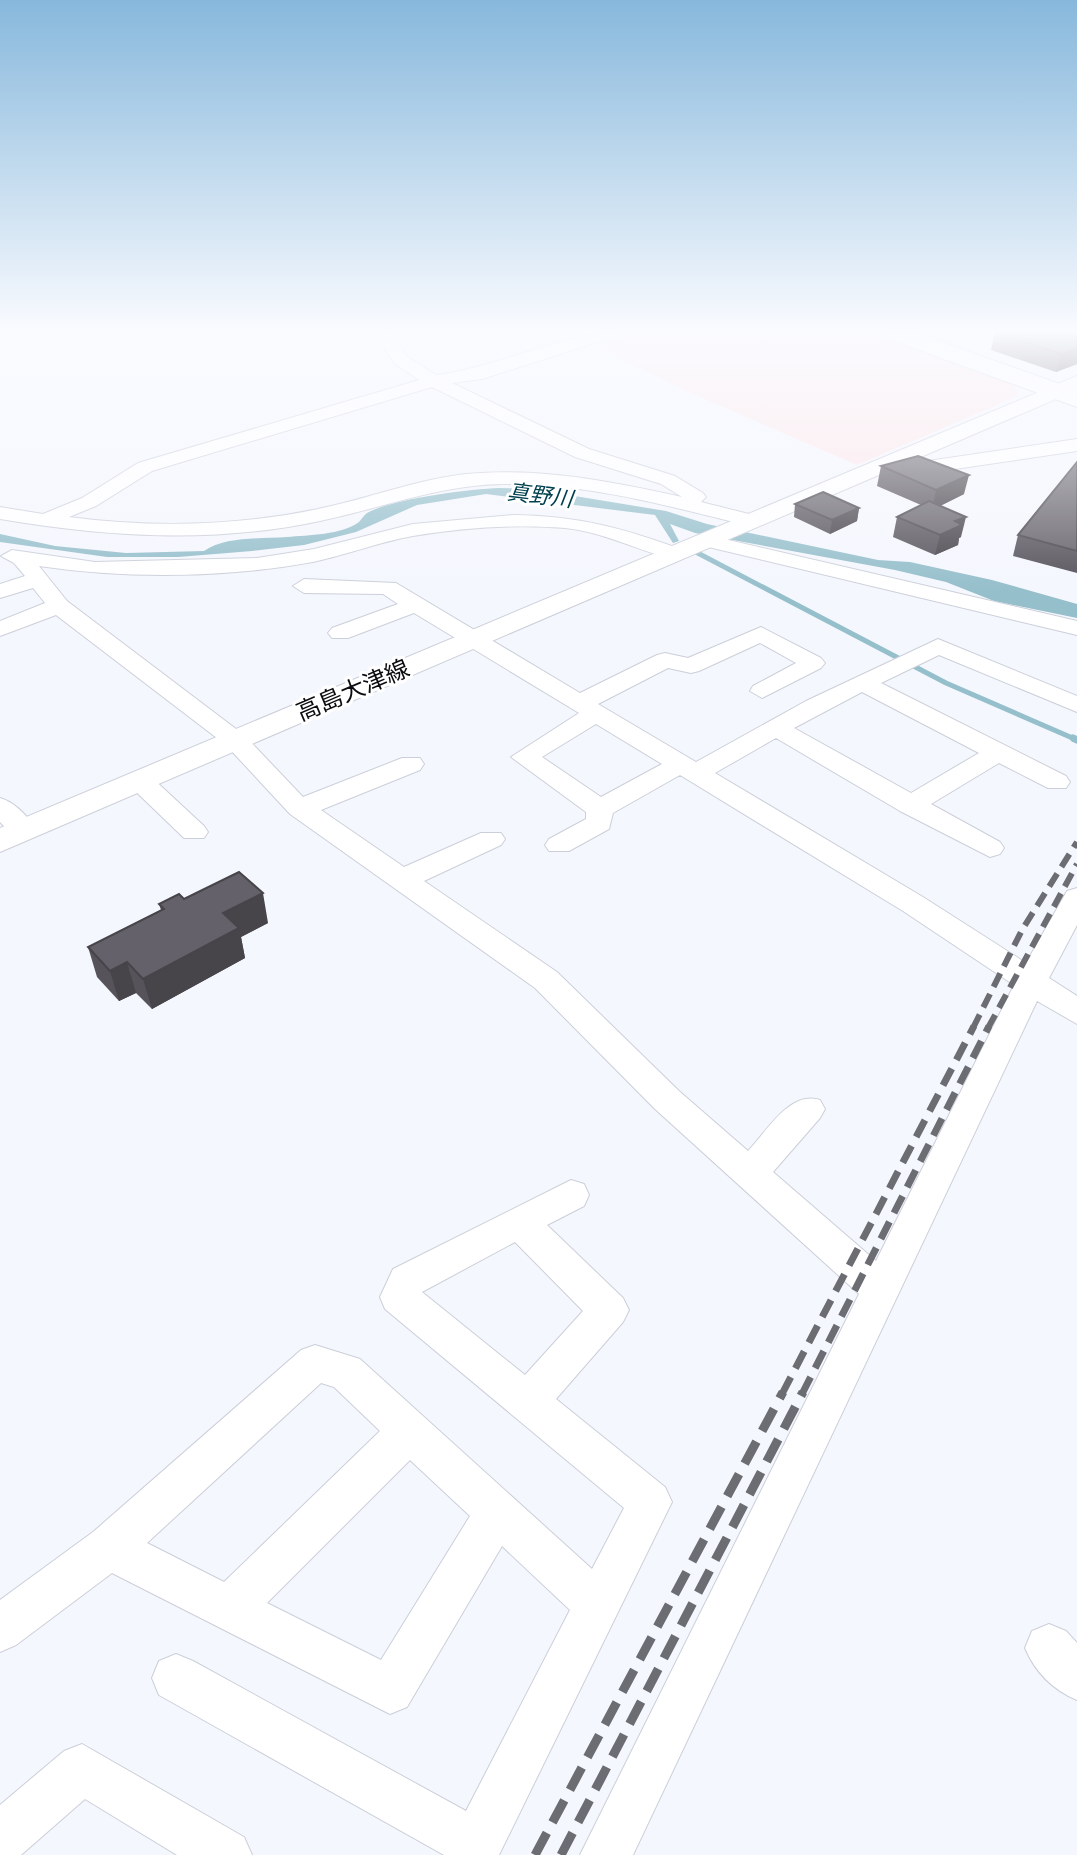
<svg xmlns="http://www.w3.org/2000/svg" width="1077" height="1855" font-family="'Source Sans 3','Noto Sans JP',sans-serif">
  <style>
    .commercial { fill: #fde7e9 }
    .water { fill: #95bfcb }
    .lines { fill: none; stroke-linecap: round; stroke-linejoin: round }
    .stream-far1 { stroke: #95bfcb; stroke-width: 5 }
    .stream { stroke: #95bfcb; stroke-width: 7 }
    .minor-casing { stroke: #cbcfd9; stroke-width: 2 }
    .major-casing { stroke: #cbcfd9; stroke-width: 2 }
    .highway-casing { stroke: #cbcfd9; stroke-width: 2 }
    .minor { fill: #fff; fill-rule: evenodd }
    .major { fill: #fff; fill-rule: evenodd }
    .highway { fill: #fff; fill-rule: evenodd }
    .rail-far2 { stroke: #6c6d72; stroke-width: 6; stroke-dasharray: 15 8; stroke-linecap: butt }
    .rail-far1 { stroke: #6c6d72; stroke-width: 7; stroke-dasharray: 19 10; stroke-linecap: butt }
    .rail { stroke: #6c6d72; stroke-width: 9; stroke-dasharray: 25 12; stroke-linecap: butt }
    .wall { fill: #57535b }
    .shaded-wall { fill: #47444a }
    .building { fill: #65616a; stroke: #47444a; stroke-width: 2 }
    .labels { text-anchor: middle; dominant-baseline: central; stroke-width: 6; stroke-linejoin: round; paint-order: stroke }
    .far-water-label { font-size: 22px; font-style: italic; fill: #00404e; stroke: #fff }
    .street-label { font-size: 24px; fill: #0b0c0f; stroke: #fff }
  </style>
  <rect width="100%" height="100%" fill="#f5f7fe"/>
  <polygon class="commercial" points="638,332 873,332 1013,380 1018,396 857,465 686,391 595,346"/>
  <path class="water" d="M499 488 532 489 666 511 707 524 878 560 910 562 992 580 1077 604V618L994 601 946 582 895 570 695 533 670 524 679 541 673 543 655 515 486 494 417 505 356 532 304 545 252 551 178 557H107L0 542V534L55 546 126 553 204 551C226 536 261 539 287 537 308 535 342 535 359 522 361 520 364 515 367 513 391 499 470 489 499 488Z"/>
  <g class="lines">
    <polyline class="stream-far1" points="692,550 946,683 1077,740"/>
    <polyline class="stream" points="1073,738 1077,740"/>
    <g class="minor-casing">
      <g id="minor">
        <path d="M375 332H391L406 356 436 375C500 367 563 332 628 332L482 379 452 383 589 449 675 476 703 493 706 497 701 502 761 517 764 521 754 527C672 507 589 483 503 484 439 485 382 508 320 521 214 544 106 537 0 519V507L43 514 82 498 138 463 419 380 394 363ZM432 387 575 457 661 484 682 497C611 481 539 467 466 474 415 480 367 499 318 509 237 526 152 528 69 517L96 506 152 471Z"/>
        <polygon points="1077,439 1077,451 921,474 894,469 891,465 901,459 921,462"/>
        <path d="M514 515C579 516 623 528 683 550L687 554 676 560C638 551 605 532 565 528 516 524 461 528 413 536 379 542 346 555 313 562 225 578 127 579 39 566L67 601 244 735 303 797 402 758H420L424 764 420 770 321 810 404 867 481 833H501L505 839 501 845 424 881 557 972 679 1091 748 1151C767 1131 790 1090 820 1100L825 1109 820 1118 773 1172 876 1261 1014 985 903 911 680 775 613 813 609 829 569 851H549L545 845 549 839 586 819V812L511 757 579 713 414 613 348 638H332L328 633 332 628 398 604 383 594 304 593 293 586 304 579 396 583 580 693 657 655 665 653 688 658 761 627 821 658 825 663 821 668 762 698 750 691 753 686 796 663 760 643 699 671 691 673 668 668 598 704 696 762 806 701 938 639 1077 696V712L939 655 881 683 1066 776 1070 782 1066 788H1048L999 763 931 804 1000 842 1004 848 1000 854 990 857 900 811 776 738 715 773 923 897 1026 963 1067 891 1077 888V925L1049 978 1077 996V1024L1037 1001 633 1855H580L859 1294 655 1109 535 988 290 814 226 745 56 615 0 636V621L45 603 33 588 0 598V584L25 576 14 563 1 556 12 550 95 562 257 558 314 549 413 524ZM862 692 979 753 911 793 794 728ZM596 724 662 764 601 797 542 757Z"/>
        <polygon points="707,535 1077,621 1077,635 700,545 697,541 700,537"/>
        <polygon points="140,773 149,775 204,826 208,832 204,838 184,838 131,787 127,781 131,775"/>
        <path d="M0 798C15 802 29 818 38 831L34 837H14L0 822Z"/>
        <path d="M571 1180 584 1184 589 1195 584 1206 547 1225 623 1298 629 1310 623 1322 556 1399 665 1487 672 1502 499 1855H444L159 1695 152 1678 159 1661 176 1654 193 1661 466 1811 570 1610 502 1546 407 1707 390 1714 112 1573 16 1645 0 1652V1600L93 1532 301 1350 315 1345 360 1359 592 1569 624 1508 385 1309 380 1297 393 1269ZM515 1242 583 1311 525 1375 422 1292ZM321 1383 334 1387 380 1431 224 1582 147 1543ZM410 1460 470 1516 381 1660 267 1603Z"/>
        <path d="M1049 1624 1066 1631 1077 1643V1700C1053 1690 1035 1672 1025 1648L1032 1631Z"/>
        <polygon points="82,1744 244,1837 252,1855 177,1855 85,1799 21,1855 0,1855 0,1805 64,1751"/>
      </g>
    </g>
    <g class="major-casing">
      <polygon id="major" points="1077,376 1077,390 0,852 0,828"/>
    </g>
    <g class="highway-casing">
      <polygon id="highway" points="879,332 913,332 1077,390 1077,407 883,337"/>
    </g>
    <use href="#minor" class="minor"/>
    <use href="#major" class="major"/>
    <use href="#highway" class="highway"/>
    <g class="rail-far2">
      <polyline points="973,1028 1022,930 1077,842"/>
      <polyline points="988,1028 1077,864"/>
    </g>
    <g class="rail-far1">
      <polyline points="782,1394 974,1026"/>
      <polyline points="802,1394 989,1026"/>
    </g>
    <g class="rail">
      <polyline points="535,1855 783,1392"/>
      <polyline points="561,1855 803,1392"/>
    </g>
  </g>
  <g class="wall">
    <polygon points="995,332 1077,334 1077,364 1056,372 991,350"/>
    <polygon points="1077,462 1077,573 1013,556 1018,535"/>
    <polygon points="881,466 964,494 940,506 961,537 959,538 958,545 935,555 893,537 897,517 921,505 877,486"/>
    <polygon points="795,504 859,508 857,521 830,534 794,517"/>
    <polygon points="159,904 268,923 241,937 245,958 152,1009 136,993 119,1001 97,977 88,947 161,910"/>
  </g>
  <g class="shaded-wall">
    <polygon points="1077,348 1077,364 1056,372 1061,354"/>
    <polygon points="969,475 964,494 932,510 936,490"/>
    <polygon points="859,508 857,521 830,534 832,520"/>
    <polygon points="966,517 961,537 959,538 958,545 935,555 940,535 955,521"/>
    <polygon points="263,893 268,923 241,937 245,958 152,1009 143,979 223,913"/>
    <polygon points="127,962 136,993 119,1001 110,971"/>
  </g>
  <g class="building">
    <polygon points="995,332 1070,332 1077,334 1077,348 1061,354"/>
    <polygon points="918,456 969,475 936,490 881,466"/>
    <polygon points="1077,462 1077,551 1018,535"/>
    <polygon points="823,492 859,508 832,520 795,504"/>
    <polygon points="929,501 966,517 955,521 962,525 940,535 897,517"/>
    <polygon points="239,872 263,893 223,913 239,928 143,979 127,962 110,971 88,947 164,909 159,904 179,894 184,899"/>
  </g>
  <linearGradient id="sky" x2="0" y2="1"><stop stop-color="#87b8dc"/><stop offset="0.56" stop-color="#fafbff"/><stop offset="1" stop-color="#fafbff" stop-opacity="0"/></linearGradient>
  <rect width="1077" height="592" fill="url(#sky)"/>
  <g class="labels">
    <g class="far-water-label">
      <text transform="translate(540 496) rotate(7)">真野川</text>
    </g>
    <g class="street-label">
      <text transform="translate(353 691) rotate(-23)">高島大津線</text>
    </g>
  </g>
</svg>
